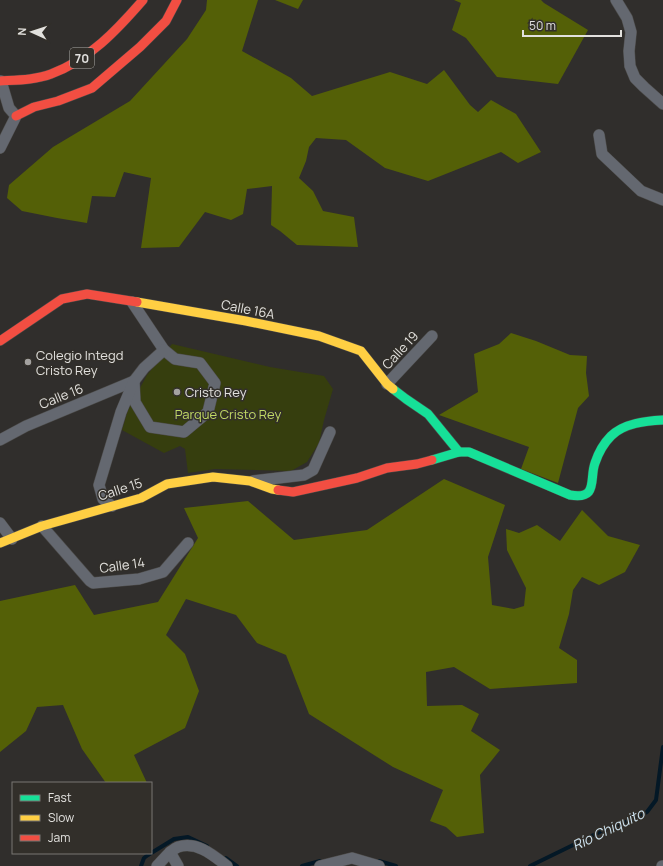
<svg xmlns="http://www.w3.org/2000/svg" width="663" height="866" font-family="Manrope,sans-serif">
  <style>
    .green { fill: #363e0e }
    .forest { fill: #546007 }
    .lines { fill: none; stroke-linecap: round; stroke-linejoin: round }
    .stream { stroke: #041826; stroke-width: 4 }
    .street-casing { stroke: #4c4b49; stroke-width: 12 }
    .fast-casing { stroke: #4c4b49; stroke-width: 10 }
    .slow-casing { stroke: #4c4b49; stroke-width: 10 }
    .jam-casing { stroke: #4c4b49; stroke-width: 10 }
    .street { stroke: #646870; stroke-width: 11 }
    .fast { stroke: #16e098; stroke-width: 9 }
    .slow { stroke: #ffcf43; stroke-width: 9 }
    .jam { stroke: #f24e42; stroke-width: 9 }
    .poi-dot { fill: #a4a2a0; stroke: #322f2a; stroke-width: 1.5 }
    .labels { text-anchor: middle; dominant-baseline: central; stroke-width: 3; stroke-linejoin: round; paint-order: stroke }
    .shield { fill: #322f2a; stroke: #adaca8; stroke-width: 1 }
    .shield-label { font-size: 12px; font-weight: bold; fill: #e2e1de }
    .street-label { font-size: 13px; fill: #e2e1de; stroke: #322f2a }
    .poi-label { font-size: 13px; fill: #e2e1de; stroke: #322f2a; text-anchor: start }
    .park-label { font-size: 13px; fill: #c1d964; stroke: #322f2a }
    .water-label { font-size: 14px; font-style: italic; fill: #cfe4f1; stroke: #322f2a }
  </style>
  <rect width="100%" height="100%" fill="#302e2c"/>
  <polygon class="green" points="172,344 270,367 324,376 333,389 324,420 319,443 307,462 291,471 215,469 188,473 185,449 180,446 164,453 122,430 128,410 147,375"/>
  <g class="forest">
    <polygon points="207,0 258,0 242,51 291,78 312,96 390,72 427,84 444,70 470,105 478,112 491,100 516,114 541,152 518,163 501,152 428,181 385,168 346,140 316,138 309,147 306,161 299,178 313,191 323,211 354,217 358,247 297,245 280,231 271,225 272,186 247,189 243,214 231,220 205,212 179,247 141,248 151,178 124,172 115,197 92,196 87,223 57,218 22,211 7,198 9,185 53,147 130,101 187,39 206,10"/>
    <polygon points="275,0 303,0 298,9"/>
    <polygon points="454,0 541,0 544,3 588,30 558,84 497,77 466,38 452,30 461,3"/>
    <polygon points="511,333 536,341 570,355 587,356 586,373 589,396 578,408 558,483 521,469 529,447 439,415 478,392 474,354 499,344"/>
    <polygon points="444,479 505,505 488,557 492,605 514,609 524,606 526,588 507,550 506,529 519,533 537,525 560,541 582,510 608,536 640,545 625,572 599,585 582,577 573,590 569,614 559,648 577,660 577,683 490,689 454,667 426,672 427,706 462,705 479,714 471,731 500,750 480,775 484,833 457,837 446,827 430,821 443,790 393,767 309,714 286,655 257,643 236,615 186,599 166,635 185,654 199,691 185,728 134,755 147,783 106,783 82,749 63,705 37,707 26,731 0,752 0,601 75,585 94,615 158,602 198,538 184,508 248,501 294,540 367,530"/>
  </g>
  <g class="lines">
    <g class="stream">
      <polyline points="226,858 237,866"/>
      <polyline points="379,861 396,866"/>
      <polyline points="141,866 144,858 148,855 174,839 188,837 207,846"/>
      <polyline points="302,866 320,861"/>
      <polyline points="530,866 610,827 632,820 647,812 656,800 663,747"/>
    </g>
    <g class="street-casing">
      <g id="street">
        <polyline points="616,0 627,18 631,32 629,51 630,66 635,78 644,87 663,104"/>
        <polyline points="599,135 602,154 641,191 663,200"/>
        <polyline points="0,148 16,116 9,108 1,81"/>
        <polyline points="132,302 164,350 175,359 200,363 215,383 208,412 184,432 150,427 135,402 134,381"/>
        <polyline points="387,384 432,336"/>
        <polyline points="0,440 26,426 134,381"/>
        <polyline points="253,481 304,475 313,470 330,432"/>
        <polyline points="112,506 103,499 99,485 121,412 134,381 144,368 164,350"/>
        <polyline points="0,523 12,539"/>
        <polyline points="42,526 90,581 93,583 139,579 163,572 188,543"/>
        <polyline points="170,852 178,866"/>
        <path d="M157 866C163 860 170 850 178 847 197 841 213 855 227 866"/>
        <polyline points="320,866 352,858 379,866"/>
        <polyline points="662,866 663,866"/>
      </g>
    </g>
    <g class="fast-casing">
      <g id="fast">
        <polyline points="393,389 406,399 428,414 459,452"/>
        <path d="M432 460 459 452H469L570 495C599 500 589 479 595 463 598 454 604 443 611 436 624 423 646 421 663 420"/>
      </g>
    </g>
    <g class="slow-casing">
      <g id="slow">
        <polyline points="137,302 246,321 319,336 361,351 387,384 393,389"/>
        <polyline points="0,543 42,526 141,498 167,484 213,477 250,481 272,489 278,490"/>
      </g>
    </g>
    <g class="jam-casing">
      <g id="jam">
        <path d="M0 81C17 80 35 80 51 74 89 60 117 30 143 0"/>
        <polyline points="16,116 34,107 58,101 92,88 140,47 166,21 177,0"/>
        <polyline points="0,341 62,299 87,294 137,302"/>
        <polyline points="278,490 293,492 357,478 387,468 417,464 432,460"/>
      </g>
    </g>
    <use href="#street" class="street"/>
    <use href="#fast" class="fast"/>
    <use href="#slow" class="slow"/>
    <use href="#jam" class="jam"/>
  </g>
  <g class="poi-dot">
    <circle cx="28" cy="362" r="4"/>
    <circle cx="177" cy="392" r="4"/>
  </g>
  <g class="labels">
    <rect class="shield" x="70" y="48" width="24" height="20" rx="3"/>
    <g class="shield-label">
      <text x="82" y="58">70</text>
    </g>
    <g class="street-label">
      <text transform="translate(248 309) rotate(11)">Calle 16A</text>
      <text transform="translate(400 350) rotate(-47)">Calle 19</text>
      <text transform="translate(61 396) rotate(-22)">Calle 16</text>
      <text transform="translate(120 489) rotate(-18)">Calle 15</text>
      <text transform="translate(122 565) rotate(-8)">Calle 14</text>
    </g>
    <g class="poi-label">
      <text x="36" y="355">Colegio Integd<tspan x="36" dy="15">Cristo Rey</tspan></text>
      <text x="185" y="392">Cristo Rey</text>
    </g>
    <g class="park-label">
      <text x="228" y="414">Parque Cristo Rey</text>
    </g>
    <g class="water-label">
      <text transform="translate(608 829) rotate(-26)">Río Chiquito</text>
    </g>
  </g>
  <rect x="12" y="782" width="140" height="72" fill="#322f2a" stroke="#787672"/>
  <rect x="20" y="795" width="20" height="6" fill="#16e098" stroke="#787672"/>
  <text x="48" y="802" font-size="12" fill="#e2e1de">Fast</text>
  <rect x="20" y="815" width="20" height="6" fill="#ffcf43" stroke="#787672"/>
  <text x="48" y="822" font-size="12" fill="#e2e1de">Slow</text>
  <rect x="20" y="835" width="20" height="6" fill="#f24e42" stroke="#787672"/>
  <text x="48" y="842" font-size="12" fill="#e2e1de">Jam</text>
  <g transform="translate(32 32) rotate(273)" stroke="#322f2a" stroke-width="3" paint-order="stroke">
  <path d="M0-3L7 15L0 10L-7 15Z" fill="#e2e1de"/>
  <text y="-6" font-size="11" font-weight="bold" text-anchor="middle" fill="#e2e1de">N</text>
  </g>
  <path d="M523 30v6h98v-6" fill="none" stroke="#e2e1de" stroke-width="2"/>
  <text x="529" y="30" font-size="12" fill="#e2e1de" stroke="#322f2a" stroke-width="3" paint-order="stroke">50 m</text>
</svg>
